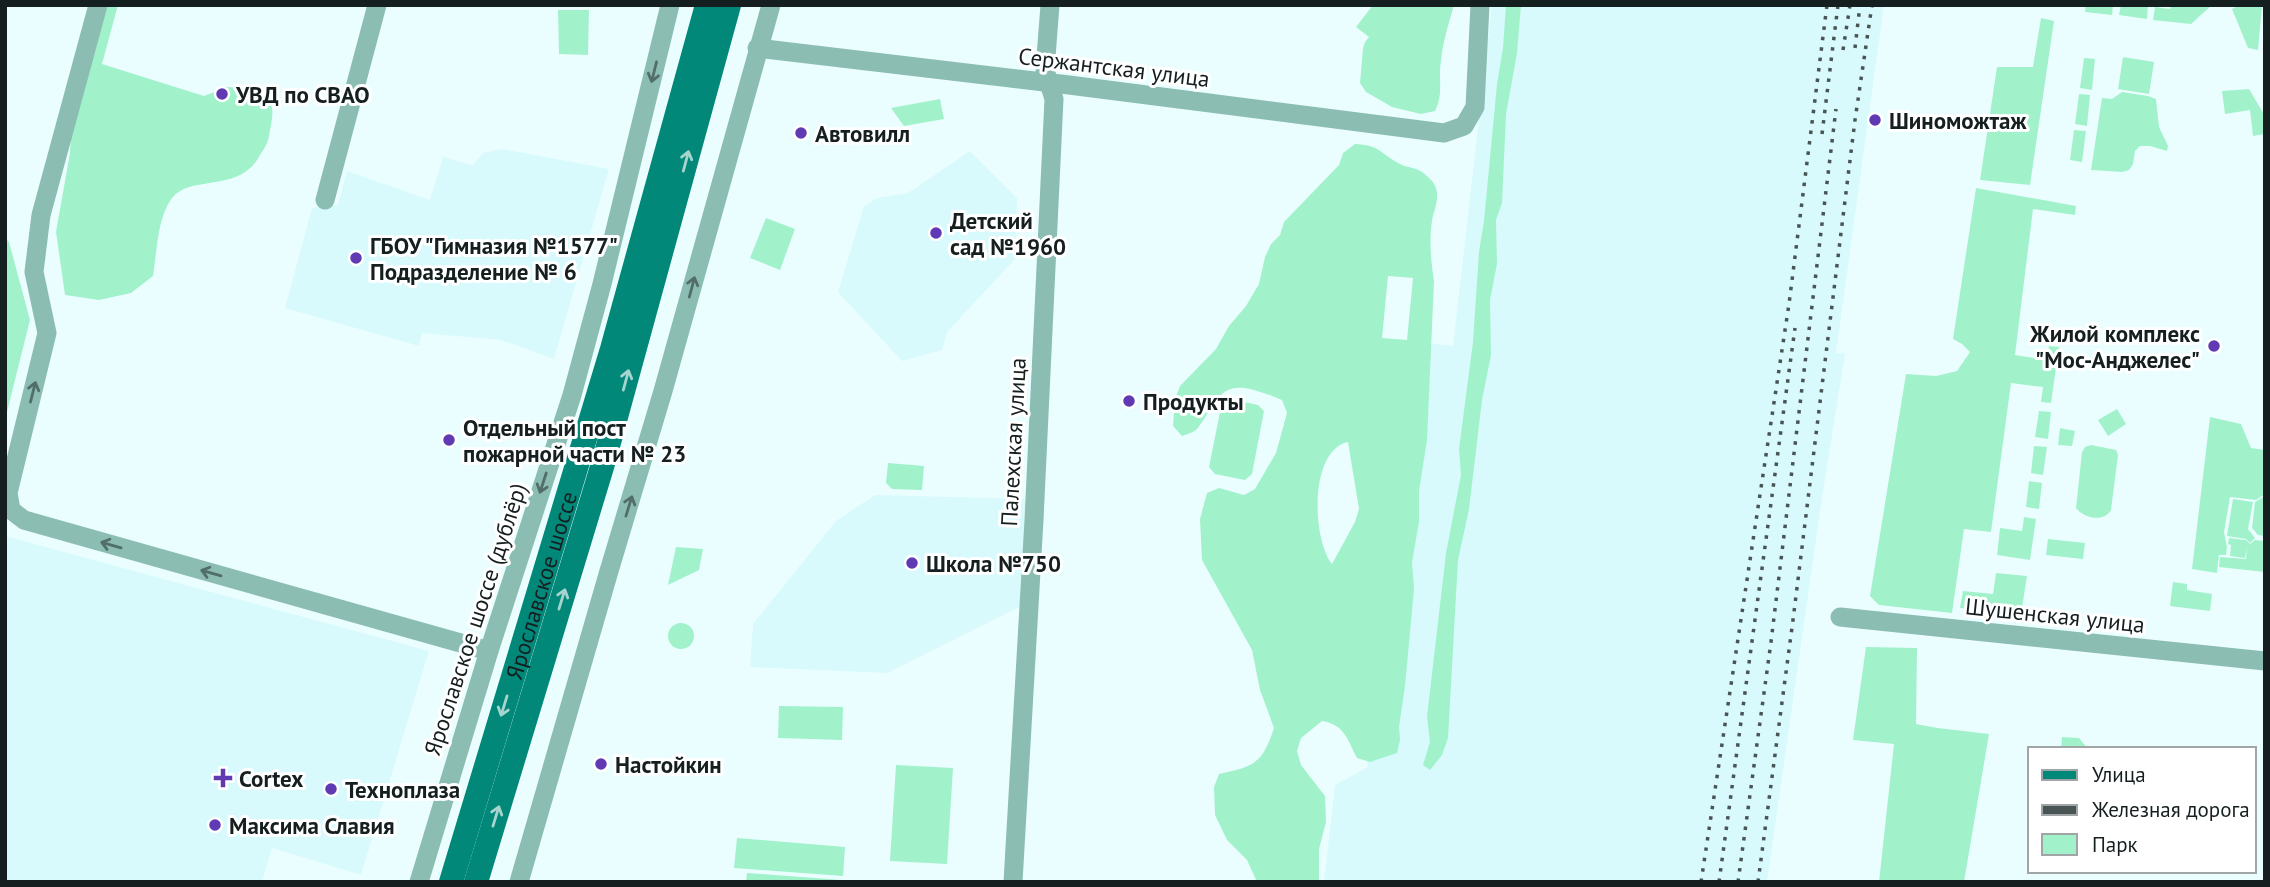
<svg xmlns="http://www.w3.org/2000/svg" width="2270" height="887" font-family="'PT Sans',sans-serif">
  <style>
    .built { fill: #d8fafc }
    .green { fill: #a1f2cb; fill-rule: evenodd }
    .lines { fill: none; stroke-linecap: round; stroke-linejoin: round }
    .minor { stroke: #8cbdb3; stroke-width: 19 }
    .major { stroke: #028879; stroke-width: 24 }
    .rail { stroke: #495455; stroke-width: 3.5; stroke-dasharray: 3.5 7; stroke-linecap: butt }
    .oneway { stroke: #516e6a }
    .oneway2 { stroke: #a6d5d0 }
    .poi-dot { fill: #603ab2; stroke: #fff; stroke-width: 2.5 }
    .labels { text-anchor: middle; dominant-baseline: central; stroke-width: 6; stroke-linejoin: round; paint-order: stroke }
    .street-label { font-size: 23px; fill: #161f20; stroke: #fff }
    .poi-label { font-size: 23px; font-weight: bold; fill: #161f20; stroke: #fff; text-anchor: start }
  </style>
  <rect width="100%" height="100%" fill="#ebfeff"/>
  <g class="built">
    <polygon points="1492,5 1884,5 1836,353 1845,354 1822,498 1767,882 1324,882 1335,785 1368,767 1357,719 1427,343 1453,346"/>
    <polygon points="502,149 609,169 554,359 501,340 422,333 419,346 285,308 312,208 338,205 347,171 430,200 443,157 473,165 483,153"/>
    <polygon points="970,151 1017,198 1015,259 947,332 942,350 902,361 838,292 864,206 877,198 908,193"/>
    <polygon points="875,495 1026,499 1021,606 887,673 750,667 753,624 836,521"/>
    <polygon points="5,536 429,651 361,875 272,848 262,882 5,882"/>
  </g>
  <g class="green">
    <path d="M102 5H118L102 64 204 96 227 87 266 89C275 110 273 114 269 136 268 143 264 149 260 155 240 194 191 174 172 198 157 218 157 252 153 276L131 293 99 300 65 295 56 232 70 153 72 113Z"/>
    <path d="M1373 5H1454C1449 23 1443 41 1441 61 1438 79 1444 94 1435 111L1421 114 1392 107 1366 92 1360 83 1363 48 1365 42 1369 37 1356 27Z"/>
    <polygon points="1506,5 1521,5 1517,53 1506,114 1502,203 1496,220 1497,264 1490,300 1491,355 1482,400 1469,509 1458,560 1448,738 1442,755 1430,770 1423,765 1430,742 1427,717 1446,553 1461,475 1459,449 1473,342 1479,252 1484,221 1497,84 1503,48"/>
    <polygon points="2086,5 2113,5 2112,15 2085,12"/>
    <polygon points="2121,5 2148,5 2147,19 2119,15"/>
    <polygon points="2171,5 2212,5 2191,24 2153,20 2155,7 2170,9"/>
    <polygon points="2239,5 2262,5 2258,50 2248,48 2232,9"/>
    <polygon points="558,10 589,10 588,55 559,54"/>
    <polygon points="2041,18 2054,21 2030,185 1980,180 1997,67 2033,67"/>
    <polygon points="2123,57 2154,62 2149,94 2118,89"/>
    <polygon points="2084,58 2095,59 2092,90 2080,88"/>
    <polygon points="2249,89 2265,116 2265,134 2253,136 2250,110 2225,114 2222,91"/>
    <polygon points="2122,92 2148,96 2156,99 2159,127 2168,146 2167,151 2150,146 2140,146 2135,151 2133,164 2129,170 2122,172 2091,170 2102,98 2112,99"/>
    <polygon points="2079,94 2090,95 2087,126 2075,124"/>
    <polygon points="940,99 944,119 904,126 891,108"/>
    <polygon points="2074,130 2086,131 2082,162 2070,160"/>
    <path d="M1355 144C1379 145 1379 152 1398 163 1408 169 1417 166 1427 176 1433 181 1437 187 1437 194 1438 203 1433 213 1432 221 1429 240 1431 262 1434 281L1427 440 1419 491V522L1412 562 1414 589 1405 686 1399 727 1400 740 1397 753 1370 762 1357 758C1347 739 1345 725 1322 721L1301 738 1297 751 1301 765 1325 796 1326 822 1319 849V882H1257L1247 860 1227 840 1215 815 1214 787 1219 774C1255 766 1262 764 1274 728L1260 690 1252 650 1202 560 1200 519 1207 493 1219 488 1244 495 1255 489 1276 453 1287 413 1282 400C1271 395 1261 392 1250 389 1216 382 1214 409 1197 429 1193 433 1187 434 1182 436L1173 426 1175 399 1180 386 1216 349 1229 326 1246 306 1259 284 1265 257 1271 244 1280 235 1284 222 1339 165 1343 153ZM1388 276 1413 278 1407 340 1382 338ZM1348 442 1359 509 1355 522 1332 564C1312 539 1309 450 1348 442Z"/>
    <polygon points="1976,188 2076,206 2075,215 2033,209 2015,355 2047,360 2049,346 2059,347 2051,403 2041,402 2043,387 2011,383 1991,532 1964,529 1952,613 1879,605 1870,596 1906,374 1936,376 1957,371 1970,352 1962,344 1953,339"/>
    <polygon points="766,218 795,229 780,270 750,258"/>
    <polygon points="5,238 9,242 30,320 5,420"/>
    <polygon points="1230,399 1258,405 1264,411 1252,474 1245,480 1215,474 1209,467 1221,407 1224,402"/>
    <polygon points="2117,409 2126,424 2108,436 2098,420"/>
    <polygon points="2039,411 2051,412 2048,439 2035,437"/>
    <polygon points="2210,417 2241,424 2251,448 2265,450 2265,494 2256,500 2230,497 2224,532 2227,547 2226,555 2219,555 2217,573 2192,569"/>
    <polygon points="2060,428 2075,431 2072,446 2058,445"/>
    <path d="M2091 445 2116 450 2118 455 2111 510C2104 523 2083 518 2076 508L2082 452 2085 447Z"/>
    <polygon points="2034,446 2047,447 2043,475 2031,473"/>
    <polygon points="888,463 924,466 922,490 892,489 886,483"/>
    <polygon points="2029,481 2042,483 2039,509 2026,507"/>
    <polygon points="2265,496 2265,536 2258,535 2252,528 2255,502"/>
    <polygon points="2233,499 2253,502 2248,529 2255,538 2250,543 2246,539 2227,536"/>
    <polygon points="2024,517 2036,519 2030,560 1997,555 2000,528 2022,531"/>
    <polygon points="2229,538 2246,540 2250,544 2255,540 2265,541 2265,572 2219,567 2220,557 2246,559 2247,547 2245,558 2230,556 2231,545 2228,544"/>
    <polygon points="2048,539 2085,543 2083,559 2046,555"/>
    <polygon points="676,547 703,549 699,570 668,585"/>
    <polygon points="1996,573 2027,576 2021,614 1960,608 1963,591 1993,594"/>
    <polygon points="2173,582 2187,584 2187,590 2212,594 2210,611 2170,606"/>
    <circle cx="681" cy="636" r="13"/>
    <polygon points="1866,647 1917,648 1916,724 1938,728 1989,734 1964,882 1879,882 1894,744 1853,740"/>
    <polygon points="779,706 843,707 842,740 778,738"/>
    <polygon points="2062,737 2079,738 2088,749 2061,749"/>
    <polygon points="896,765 953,768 947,864 890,861"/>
    <polygon points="737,838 845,847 843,876 734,868"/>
    <polygon points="747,873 841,880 841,882 746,882"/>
  </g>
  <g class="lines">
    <g class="minor">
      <polyline points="98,5 41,215 34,272 47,333 8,493 11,510 24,520 489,651"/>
      <polyline points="757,48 1069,85 1444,133 1464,126 1475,107 1480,5"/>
      <polyline points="325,200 377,5"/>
      <polyline points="1840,617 2265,661"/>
      <polyline points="419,882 489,651 572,395 602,284 670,5"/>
      <polyline points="519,882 609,571 663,391 771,5"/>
      <polyline points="1013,882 1034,520 1054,99 1045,70 1050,5"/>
    </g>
    <g class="major">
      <path id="s1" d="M451 882 612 349 707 5"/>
      <polyline points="476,882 605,457 729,5"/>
    </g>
    <g class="rail">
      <polyline points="1855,48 1860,5"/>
      <polyline points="1843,50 1850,5"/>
      <polyline points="1822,134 1838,5"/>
      <polyline points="1701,882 1789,304 1827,5"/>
      <polyline points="1719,882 1795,328"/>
      <polyline points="1738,882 1771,642 1836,109"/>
      <polyline points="1758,882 1793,620 1855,120 1872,5"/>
    </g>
  </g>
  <defs><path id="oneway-shaft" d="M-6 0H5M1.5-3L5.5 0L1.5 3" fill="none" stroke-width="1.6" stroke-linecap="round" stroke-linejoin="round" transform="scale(1.75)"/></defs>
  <g class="oneway">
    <use href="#oneway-shaft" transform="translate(654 72) rotate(104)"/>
    <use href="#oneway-shaft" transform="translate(692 287) rotate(-75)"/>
    <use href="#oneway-shaft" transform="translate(33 392) rotate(-76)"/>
    <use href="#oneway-shaft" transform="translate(543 483) rotate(108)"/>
    <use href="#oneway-shaft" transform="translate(629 506) rotate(-73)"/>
    <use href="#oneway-shaft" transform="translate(111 545) rotate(-164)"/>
    <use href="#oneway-shaft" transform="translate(211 573) rotate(-164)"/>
  </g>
  <g class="oneway2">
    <use href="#oneway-shaft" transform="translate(686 161) rotate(-75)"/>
    <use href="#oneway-shaft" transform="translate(626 380) rotate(-75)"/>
    <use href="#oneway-shaft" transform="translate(562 599) rotate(-73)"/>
    <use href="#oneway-shaft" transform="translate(504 706) rotate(107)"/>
    <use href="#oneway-shaft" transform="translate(496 816) rotate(-73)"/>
  </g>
  <g class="poi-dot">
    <circle cx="222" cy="94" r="7"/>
    <circle cx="1875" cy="120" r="7"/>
    <circle cx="801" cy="133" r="7"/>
    <circle cx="936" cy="233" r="7"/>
    <circle cx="356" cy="258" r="7"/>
    <circle cx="2214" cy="346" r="7"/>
    <circle cx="1129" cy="401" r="7"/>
    <circle cx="449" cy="440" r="7"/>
    <circle cx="912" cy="563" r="7"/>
    <circle cx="601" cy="764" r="7"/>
    <path d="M219.5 767.5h7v7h7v7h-7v7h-7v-7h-7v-7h7z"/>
    <circle cx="331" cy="789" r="7"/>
    <circle cx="215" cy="825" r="7"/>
  </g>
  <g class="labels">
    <g class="street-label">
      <text transform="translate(1114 67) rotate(7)">Сержантская улица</text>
      <text transform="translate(1013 442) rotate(-87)">Палехская улица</text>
      <text stroke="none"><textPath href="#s1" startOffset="310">Ярославское шоссе</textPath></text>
      <text transform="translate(2055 615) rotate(6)">Шушенская улица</text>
      <text transform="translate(475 619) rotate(-72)">Ярославское шоссе (дублёр)</text>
    </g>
    <g class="poi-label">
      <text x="236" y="94">УВД по СВАО</text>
      <text x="1889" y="120">Шиноможтаж</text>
      <text x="815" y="133">Автовилл</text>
      <text x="950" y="220">Детский<tspan x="950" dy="26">сад №1960</tspan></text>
      <text x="370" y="245">ГБОУ "Гимназия №1577"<tspan x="370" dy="26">Подразделение № 6</tspan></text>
      <text x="2200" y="333" text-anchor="end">Жилой комплекс<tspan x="2200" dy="26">"Мос-Анджелес"</tspan></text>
      <text x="1143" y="401">Продукты</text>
      <text x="463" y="427">Отдельный пост<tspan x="463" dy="26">пожарной части № 23</tspan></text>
      <text x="926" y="563">Школа №750</text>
      <text x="615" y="764">Настойкин</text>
      <text x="239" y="778">Cortex</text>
      <text x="345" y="789">Техноплаза</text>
      <text x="229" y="825">Максима Славия</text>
    </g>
  </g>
  <rect width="2270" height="887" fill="none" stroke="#161f20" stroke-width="14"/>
  <rect x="2028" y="747" width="228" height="126" fill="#ffffff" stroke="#a2a5a6" stroke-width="2"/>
  <rect x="2042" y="770" width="35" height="10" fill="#028879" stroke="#a2a5a6" stroke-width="2"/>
  <text x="2092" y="782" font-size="21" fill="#161f20">Улица</text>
  <rect x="2042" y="805" width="35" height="10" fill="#495455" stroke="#a2a5a6" stroke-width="2"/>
  <text x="2092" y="817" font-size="21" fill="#161f20">Железная дорога</text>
  <rect x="2042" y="834" width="35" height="21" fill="#a1f2cb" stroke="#a2a5a6" stroke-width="2"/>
  <text x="2092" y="852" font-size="21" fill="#161f20">Парк</text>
</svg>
